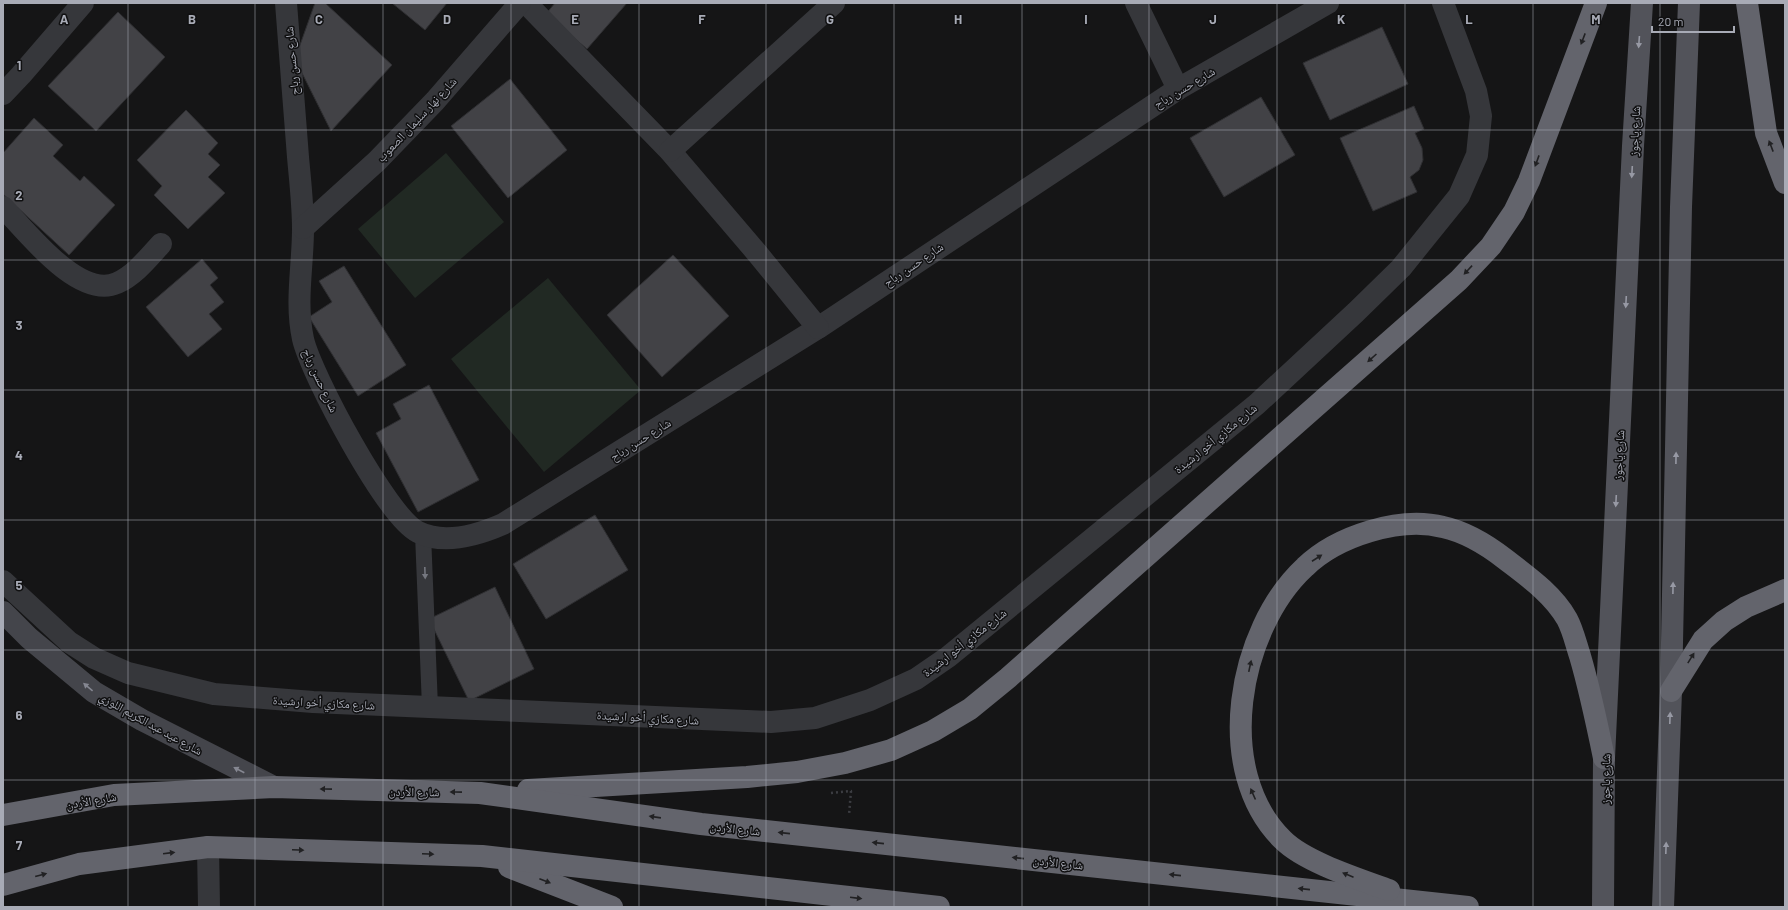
<svg xmlns="http://www.w3.org/2000/svg" width="1788" height="910" font-family="Barlow,'Noto Naskh Arabic',sans-serif">
  <style>
    .green { fill: #212923 }
    .building { fill: #424246; stroke: #2f2f32 }
    .lines { fill: none; stroke-linecap: round; stroke-linejoin: round }
    .path { stroke: #3c3d42; stroke-width: 2.5; stroke-dasharray: 2 3; stroke-linecap: butt }
    .lane { stroke: #36373b; stroke-width: 16 }
    .street { stroke: #36373b; stroke-width: 22 }
    .secondary { stroke: #44454b; stroke-width: 22 }
    .primary { stroke: #52535a; stroke-width: 22 }
    .highway { stroke: #63646c; stroke-width: 22 }
    .oneway { fill: #212123 }
    .oneway2 { fill: #9799a4 }
    .oneway3 { fill: #75777f }
    .oneway4 { fill: #858791 }
    .grid { fill: none; stroke: #a8abb6; stroke-width: 1; stroke-opacity: 0.55 }
    .labels { text-anchor: middle; dominant-baseline: central; stroke-width: 3; stroke-linejoin: round; paint-order: stroke }
    .street-label { font-size: 12px; fill: #a8abb6; stroke: #101011 }
    .grid-label { font-size: 13px; text-anchor: middle; font-weight: bold; fill: #a8abb6; stroke: #101011; stroke-width: 3; stroke-linejoin: round; paint-order: stroke }
  </style>
  <rect width="100%" height="100%" fill="#151516"/>
  <g class="green">
    <polygon points="446,153 504,222 415,298 358,229"/>
    <polygon points="548,278 641,390 544,472 451,359"/>
  </g>
  <g class="building">
    <polygon points="315,3 325,3 392,65 331,131 295,59"/>
    <polygon points="392,3 447,3 425,30"/>
    <polygon points="555,3 627,3 587,49 546,14"/>
    <polygon points="118,12 165,57 96,131 48,86"/>
    <polygon points="1382,27 1408,84 1330,120 1303,63"/>
    <polygon points="510,79 567,150 508,198 451,126"/>
    <polygon points="1261,97 1295,155 1224,197 1190,138"/>
    <polygon points="1414,106 1424,129 1415,133 1422,148 1423,160 1419,170 1410,177 1417,192 1373,211 1340,138"/>
    <polygon points="186,110 218,143 208,154 220,165 208,177 225,193 188,229 154,195 162,186 137,160"/>
    <polygon points="34,118 63,145 53,156 80,181 84,176 115,205 69,255 3,194 3,153"/>
    <polygon points="673,255 729,316 662,377 607,315"/>
    <polygon points="202,259 218,278 210,285 224,302 209,314 222,329 188,357 146,307"/>
    <polygon points="344,266 406,365 358,396 309,317 332,302 319,281"/>
    <polygon points="429,385 479,480 418,512 376,433 401,419 393,404"/>
    <polygon points="595,515 628,570 546,619 513,564"/>
    <polygon points="495,587 534,669 469,701 429,619"/>
  </g>
  <g class="lines">
    <polyline class="path" points="831,793 851,791 849,815"/>
    <polyline class="lane" points="423,534 430,707"/>
    <g class="street">
      <path d="M286 3C290 54 294 105 298 157 300 180 303 205 303 229 303 266 295 302 303 339 311 374 387 517 418 532 444 545 478 535 503 524L818 328 1178 89 1328 3"/>
      <polyline points="526,3 670,151 757,253 818,328"/>
      <polyline points="1136,3 1178,89"/>
      <polyline points="3,94 21,75 83,3"/>
      <polyline points="670,151 834,3"/>
      <path d="M3 207C27 232 79 300 117 283 135 275 148 258 161 244"/>
      <polyline points="303,228 377,161 435,101 520,3"/>
      <polyline points="3,581 69,642 94,658 128,673 214,694 313,702 771,722 815,718 870,700 916,679 948,657 1257,404 1356,312 1401,268 1459,196 1477,155 1481,116 1476,91 1443,3"/>
      <polyline points="208,847 209,907"/>
    </g>
    <polyline class="secondary" points="3,612 29,638 94,692 142,720 274,787"/>
    <g class="primary">
      <polyline points="1603,907 1604,758 1633,146 1642,3"/>
      <polyline points="1663,907 1671,691 1681,207 1689,3"/>
    </g>
    <g class="highway">
      <polyline points="1747,3 1766,133 1785,183"/>
      <polyline points="1671,691 1703,640 1724,621 1746,607 1785,590"/>
      <polyline points="528,790 747,777 797,772 845,763 891,750 933,731 970,709 1008,678 1459,280 1491,246 1514,212 1529,181 1596,3"/>
      <polyline points="3,815 114,795 274,787 480,793 701,824 1468,907"/>
      <polyline points="509,867 612,907"/>
      <polyline points="3,885 79,864 208,847 482,856 939,907"/>
      <path d="M1389 890C1359 879 1305 862 1283 840 1212 771 1238 629 1305 567 1337 536 1400 516 1443 527 1466 532 1487 545 1505 559 1527 576 1553 594 1567 619 1573 630 1576 644 1580 656 1590 690 1597 724 1604 758"/>
    </g>
  </g>
  <defs><path id="oneway-solid" d="M-6-.8H1V-3.2L6.5 0L1 3.2V.8H-6Z"/></defs>
  <g class="oneway">
    <use href="#oneway-solid" transform="translate(1583 39) rotate(111)"/>
    <use href="#oneway-solid" transform="translate(1771 146) rotate(-111)"/>
    <use href="#oneway-solid" transform="translate(1537 161) rotate(110)"/>
    <use href="#oneway-solid" transform="translate(1468 270) rotate(133)"/>
    <use href="#oneway-solid" transform="translate(1372 358) rotate(138)"/>
    <use href="#oneway-solid" transform="translate(1317 558) rotate(-33)"/>
    <use href="#oneway-solid" transform="translate(1691 658) rotate(-58)"/>
    <use href="#oneway-solid" transform="translate(1250 666) rotate(-78)"/>
    <use href="#oneway-solid" transform="translate(326 789) rotate(-179)"/>
    <use href="#oneway-solid" transform="translate(456 792) rotate(-179)"/>
    <use href="#oneway-solid" transform="translate(1253 794) rotate(-114)"/>
    <use href="#oneway-solid" transform="translate(655 817) rotate(-172)"/>
    <use href="#oneway-solid" transform="translate(784 833) rotate(-174)"/>
    <use href="#oneway-solid" transform="translate(878 843) rotate(-174)"/>
    <use href="#oneway-solid" transform="translate(298 850) rotate(2)"/>
    <use href="#oneway-solid" transform="translate(169 853) rotate(-7)"/>
    <use href="#oneway-solid" transform="translate(428 854) rotate(2)"/>
    <use href="#oneway-solid" transform="translate(1018 858) rotate(-174)"/>
    <use href="#oneway-solid" transform="translate(41 875) rotate(-15)"/>
    <use href="#oneway-solid" transform="translate(1175 875) rotate(-174)"/>
    <use href="#oneway-solid" transform="translate(1348 875) rotate(-157)"/>
    <use href="#oneway-solid" transform="translate(545 881) rotate(21)"/>
    <use href="#oneway-solid" transform="translate(1304 889) rotate(-174)"/>
    <use href="#oneway-solid" transform="translate(856 898) rotate(7)"/>
  </g>
  <g class="oneway2">
    <use href="#oneway-solid" transform="translate(1639 42) rotate(94)"/>
    <use href="#oneway-solid" transform="translate(1632 172) rotate(93)"/>
    <use href="#oneway-solid" transform="translate(1626 302) rotate(93)"/>
    <use href="#oneway-solid" transform="translate(1676 458) rotate(-89)"/>
    <use href="#oneway-solid" transform="translate(1616 501) rotate(93)"/>
    <use href="#oneway-solid" transform="translate(1673 588) rotate(-89)"/>
    <use href="#oneway-solid" transform="translate(1670 718) rotate(-88)"/>
    <use href="#oneway-solid" transform="translate(1666 848) rotate(-88)"/>
  </g>
  <use class="oneway3" href="#oneway-solid" transform="translate(425 573) rotate(88)"/>
  <g class="oneway4">
    <use href="#oneway-solid" transform="translate(88 687) rotate(-140)"/>
    <use href="#oneway-solid" transform="translate(239 770) rotate(-153)"/>
  </g>
  <path class="grid" d="M128 3V907M255 3V907M383 3V907M511 3V907M639 3V907M766 3V907M894 3V907M1022 3V907M1149 3V907M1277 3V907M1405 3V907M1533 3V907M1660 3V907M3 130H1785M3 260H1785M3 390H1785M3 520H1785M3 650H1785M3 780H1785"/>
  <g class="labels">
    <g class="street-label">
      <text transform="translate(291 61) rotate(-95)">شارع حسن رباح</text>
      <text transform="translate(1184 87) rotate(-31)">شارع حسن رباح</text>
      <text transform="translate(416 119) rotate(-47)">شارع نهار سليمان الصعوب</text>
      <text transform="translate(1634 131) rotate(-87)">شارع ياجوز</text>
      <text transform="translate(913 264) rotate(-34)">شارع حسن رباح</text>
      <text transform="translate(321 380) rotate(65)">شارع حسن رباح</text>
      <text transform="translate(1215 438) rotate(-39)">شارع مكازي أخو ارشيدة</text>
      <text transform="translate(640 439) rotate(-32)">شارع حسن رباح</text>
      <text transform="translate(1618 455) rotate(-87)">شارع ياجوز</text>
      <text transform="translate(964 642) rotate(-38)">شارع مكازي أخو ارشيدة</text>
      <text transform="translate(324 702) rotate(3)">شارع مكازي أخو ارشيدة</text>
      <text transform="translate(648 717) rotate(3)">شارع مكازي أخو ارشيدة</text>
      <text transform="translate(151 723) rotate(29)">شارع عيد عبد الكريم اللوزي</text>
      <text transform="translate(1605 779) rotate(-89)">شارع ياجوز</text>
      <text transform="translate(414 791) rotate(1)">شارع الأردن</text>
      <text transform="translate(91 800) rotate(-10)">شارع الأردن</text>
      <text transform="translate(735 828) rotate(6)">شارع الأردن</text>
      <text transform="translate(1058 862) rotate(6)">شارع الأردن</text>
    </g>
  </g>
  <g class="grid-label">
    <text x="64" y="24">A</text>
    <text x="192" y="24">B</text>
    <text x="319" y="24">C</text>
    <text x="447" y="24">D</text>
    <text x="575" y="24">E</text>
    <text x="702" y="24">F</text>
    <text x="830" y="24">G</text>
    <text x="958" y="24">H</text>
    <text x="1086" y="24">I</text>
    <text x="1213" y="24">J</text>
    <text x="1341" y="24">K</text>
    <text x="1469" y="24">L</text>
    <text x="1596" y="24">M</text>
    <text x="19" y="70">1</text>
    <text x="19" y="200">2</text>
    <text x="19" y="330">3</text>
    <text x="19" y="460">4</text>
    <text x="19" y="590">5</text>
    <text x="19" y="720">6</text>
    <text x="19" y="850">7</text>
  </g>
  <rect width="1788" height="910" fill="none" stroke="#a8abb6" stroke-width="8"/>
  <path d="M1652 26v6h82v-6" fill="none" stroke="#a8abb6" stroke-width="2"/>
  <text x="1658" y="26" font-size="12" fill="#a8abb6" stroke="#101011" stroke-width="3" paint-order="stroke">20 m</text>
</svg>
